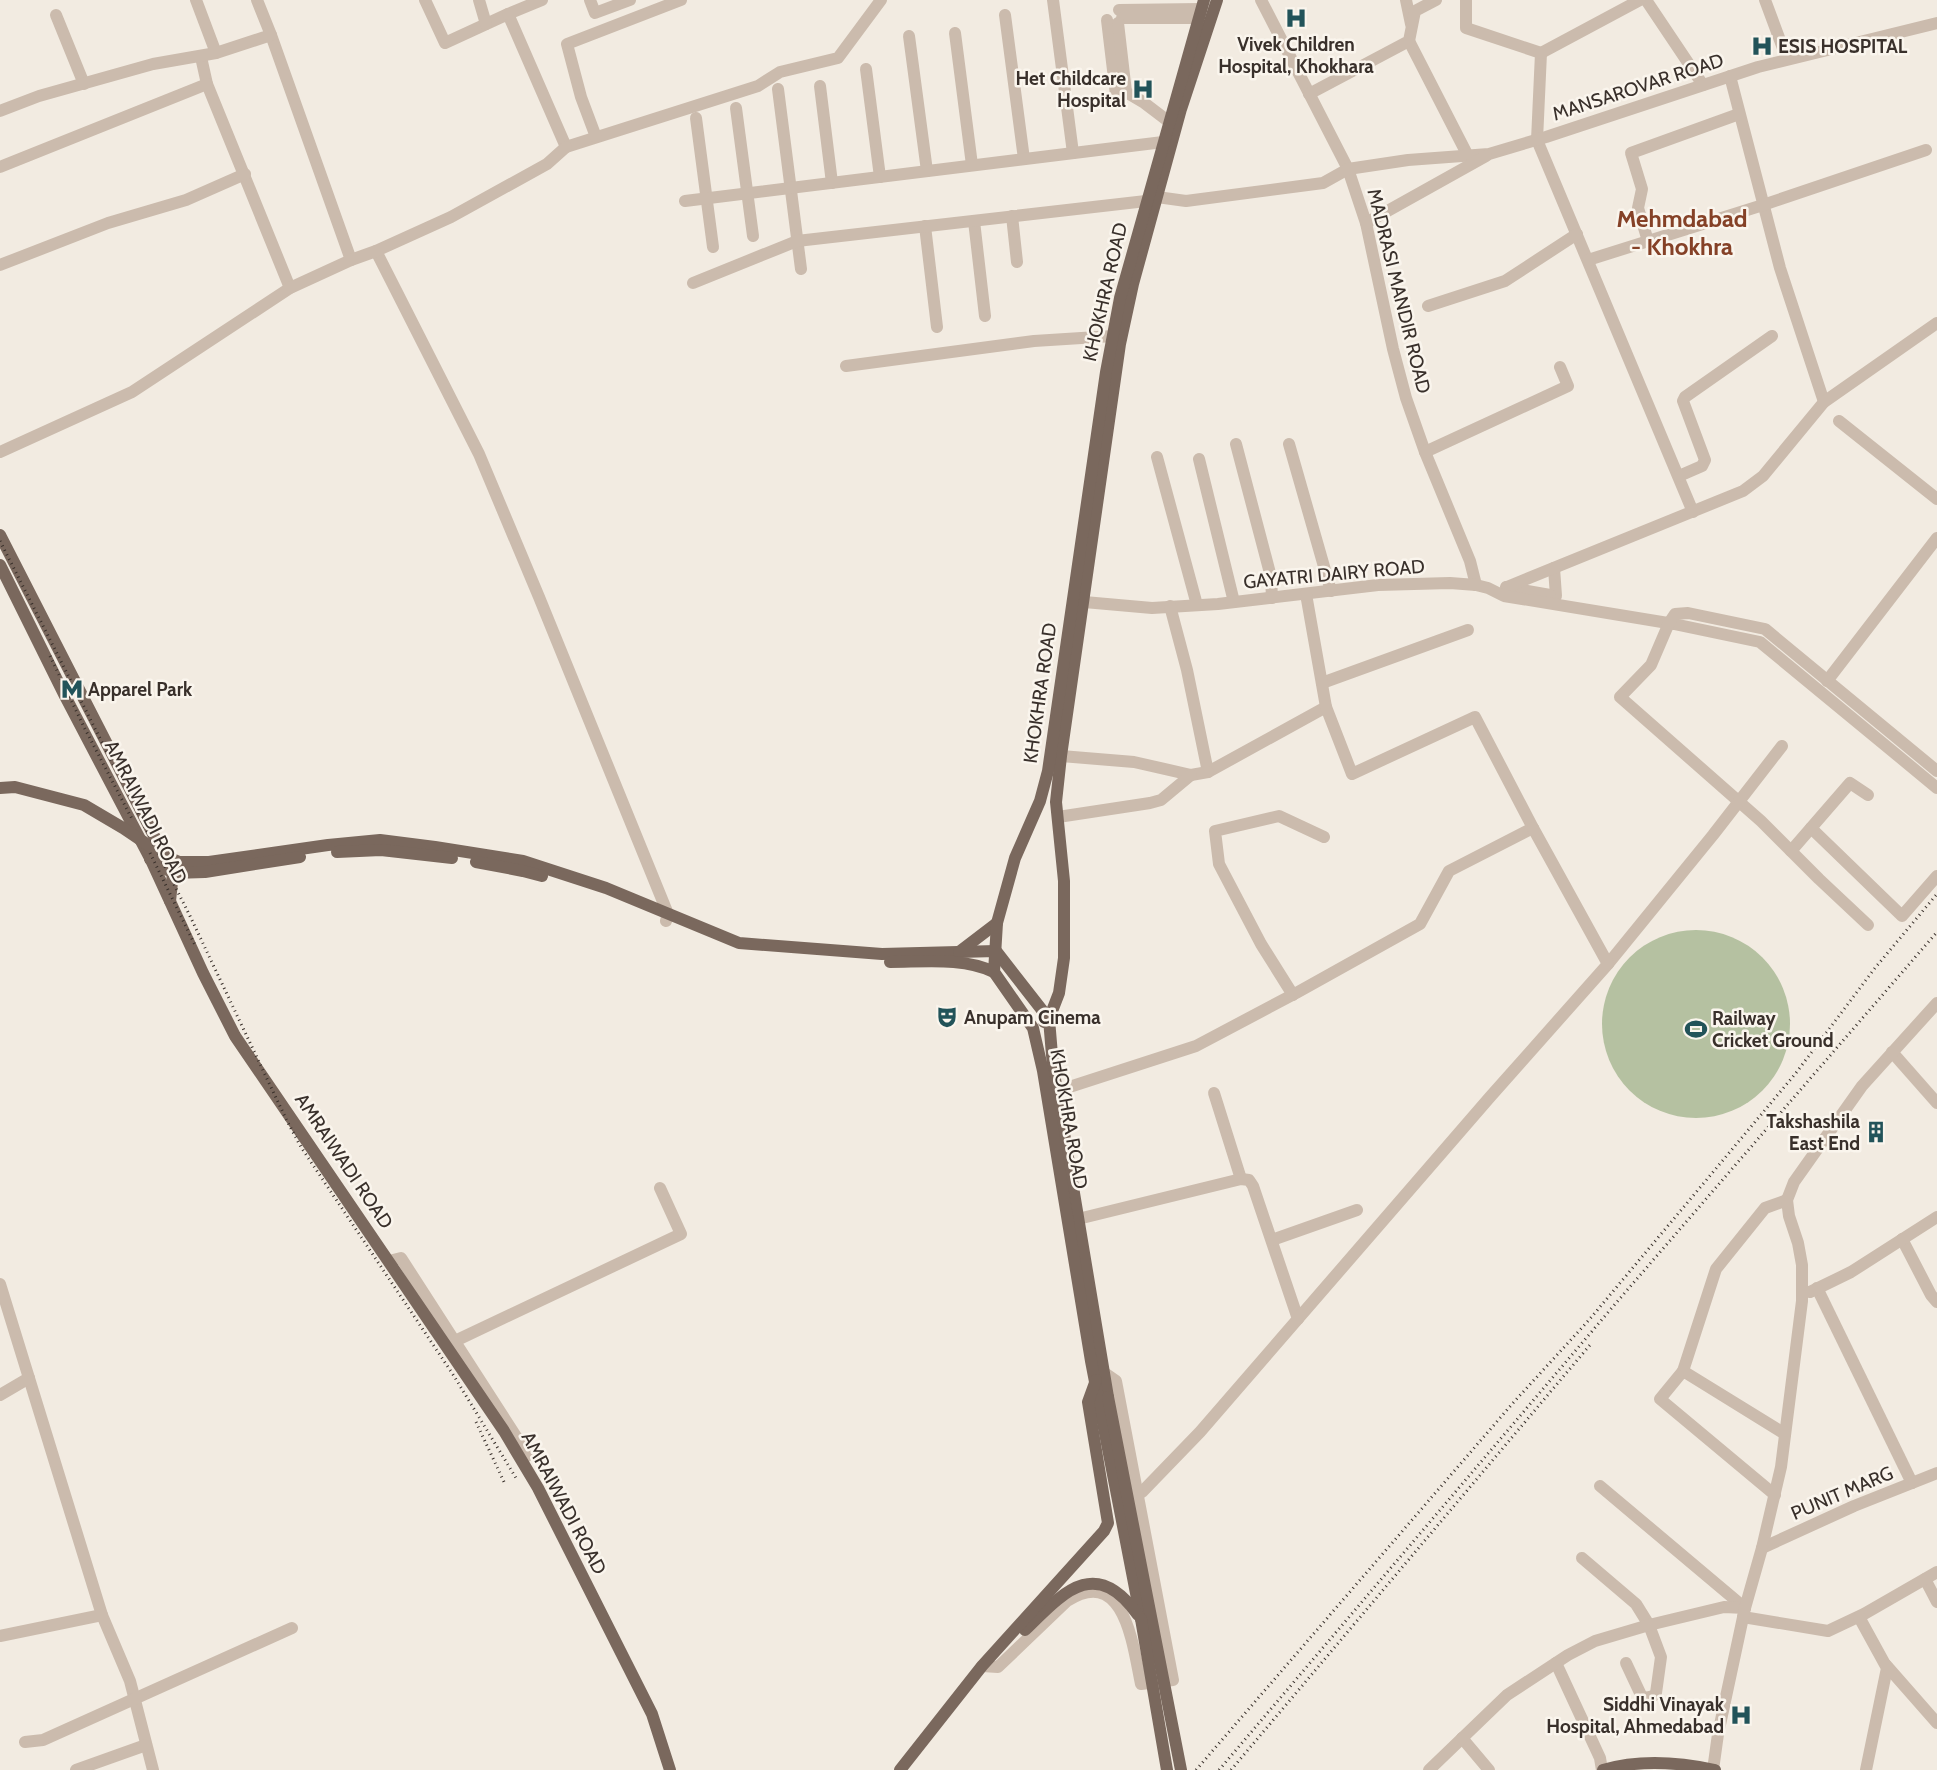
<svg xmlns="http://www.w3.org/2000/svg" width="1937" height="1770" font-family="Cabin,sans-serif">
  <style>
    .green { fill: #b5c1a1 }
    .lines { fill: none; stroke-linecap: round; stroke-linejoin: round }
    .minor { stroke: #cbbbad; stroke-width: 12 }
    .major { stroke: #7a685d; stroke-width: 12 }
    .rail { stroke: #39302b; stroke-width: 3; stroke-dasharray: 1 4; stroke-linecap: butt }
    .major-bridge { stroke: #7a685d; stroke-width: 12 }
    .labels { text-anchor: middle; dominant-baseline: central; stroke-width: 5; stroke-linejoin: round; paint-order: stroke }
    .poi-label { font-size: 19px; font-weight: bold; fill: #39302b; stroke: #faf5ed; text-anchor: start }
    .street-label { font-size: 19px; fill: #39302b; stroke: #faf5ed }
    .district-label { font-size: 24px; font-weight: bold; fill: #854127; stroke: #faf5ed }
  </style>
  <rect width="100%" height="100%" fill="#f2ebe1"/>
  <circle class="green" cx="1696" cy="1024" r="94"/>
  <g class="lines">
    <g class="minor">
      <polyline points="196,0 216,53"/>
      <polyline points="425,0 445,43 508,14 566,147 758,86 780,72 838,58 881,0"/>
      <polyline points="479,0 486,24"/>
      <polyline points="590,0 595,13 630,0"/>
      <polyline points="1053,0 1073,153"/>
      <polyline points="1261,0 1348,169 1366,223 1393,349 1406,398 1425,452 1470,561 1476,585"/>
      <polyline points="1406,0 1411,24"/>
      <polyline points="1466,0 1466,28 1541,53 1537,140 1693,512"/>
      <polyline points="1646,0 1703,85"/>
      <polyline points="1765,0 1787,59"/>
      <polyline points="1119,10 1201,9"/>
      <polyline points="508,14 542,0"/>
      <polyline points="56,15 84,84"/>
      <polyline points="1005,15 1024,159"/>
      <polyline points="1122,18 1198,18"/>
      <polyline points="1107,20 1116,95"/>
      <polyline points="1118,23 1126,92 1143,102 1168,121"/>
      <polyline points="955,33 972,165"/>
      <polyline points="271,35 351,260"/>
      <polyline points="909,36 927,171"/>
      <polyline points="1409,41 1468,156"/>
      <polyline points="1541,53 1640,0"/>
      <polyline points="201,57 207,84"/>
      <polyline points="866,69 880,177"/>
      <polyline points="1730,76 1780,268 1824,402"/>
      <polyline points="820,86 832,183"/>
      <polyline points="778,89 801,269"/>
      <polyline points="1309,94 1409,41 1415,11 1436,0"/>
      <polyline points="736,108 753,236"/>
      <polyline points="0,111 39,96 153,64 216,53 271,35 257,0"/>
      <polyline points="696,118 713,247"/>
      <polyline points="596,137 581,97 567,44 681,0"/>
      <polyline points="0,167 207,84 290,288"/>
      <polyline points="1157,197 1186,201 1323,183 1348,169 1408,160 1489,154 1546,137 1758,67 1937,23"/>
      <polyline points="685,201 1163,142"/>
      <polyline points="1012,216 1017,262"/>
      <polyline points="974,221 985,316"/>
      <polyline points="1366,223 1486,156"/>
      <polyline points="925,226 937,327"/>
      <polyline points="1648,241 1638,208 1642,189 1631,153 1739,114"/>
      <polyline points="376,251 479,454 539,597 668,914 666,921"/>
      <polyline points="1588,260 1763,205 1926,150"/>
      <polyline points="0,265 108,223 186,200 245,174"/>
      <polyline points="693,283 797,241 1146,201"/>
      <polyline points="1428,306 1505,281 1577,234"/>
      <polyline points="846,366 1034,341 1113,336"/>
      <polyline points="1839,421 1937,499"/>
      <polyline points="1236,444 1271,577 1272,598"/>
      <polyline points="1289,444 1331,591"/>
      <polyline points="0,452 132,392 290,288 351,260 376,251 451,217 547,164 566,147"/>
      <polyline points="1425,452 1568,386 1560,367"/>
      <polyline points="1157,457 1197,605"/>
      <polyline points="1199,459 1234,602"/>
      <polyline points="1679,476 1702,466 1705,460 1683,401 1685,397 1772,336"/>
      <polyline points="1554,568 1556,596"/>
      <polyline points="1506,587 1550,595"/>
      <polyline points="1507,587 1743,491 1763,476 1824,402 1937,323"/>
      <polyline points="1073,601 1152,608 1218,604 1378,585 1450,583 1476,585 1488,588 1504,596 1674,624 1760,642 1937,788"/>
      <polyline points="1170,606 1187,670 1208,772 1326,707"/>
      <polyline points="1827,681 1937,538"/>
      <polyline points="1322,683 1468,630"/>
      <polyline points="1061,756 1134,762 1191,775 1208,772"/>
      <polyline points="1058,817 1150,803 1161,800 1191,775"/>
      <polyline points="1811,828 1902,916 1937,876"/>
      <polyline points="1791,851 1850,783 1868,795"/>
      <polyline points="1868,925 1819,879 1761,821 1620,697 1651,665 1669,623 1675,614 1688,613 1765,629 1937,771"/>
      <polyline points="1608,964 1713,835 1782,746"/>
      <polyline points="1293,995 1261,944 1219,864 1215,831 1279,816 1324,837"/>
      <polyline points="1892,1052 1937,1103"/>
      <polyline points="1057,1091 1196,1046 1298,992 1420,924 1449,871 1533,828 1475,717 1352,774 1326,707 1306,594"/>
      <polyline points="1214,1093 1241,1179"/>
      <polyline points="1078,1219 1241,1179 1249,1180 1253,1186 1298,1319"/>
      <polyline points="1902,1239 1931,1295 1937,1302"/>
      <polyline points="1272,1240 1357,1210"/>
      <polyline points="389,1261 401,1258 528,1455 522,1460"/>
      <polyline points="0,1284 102,1615"/>
      <polyline points="1817,1288 1912,1483"/>
      <polyline points="1810,1292 1851,1272 1937,1217"/>
      <polyline points="455,1341 681,1234 660,1188"/>
      <polyline points="1683,1371 1716,1269 1765,1208 1787,1200"/>
      <polyline points="0,1395 29,1378"/>
      <polyline points="1600,1486 1745,1608"/>
      <polyline points="1142,1492 1200,1432 1490,1097 1608,964 1533,828"/>
      <polyline points="1775,1495 1660,1399 1683,1371 1785,1434"/>
      <polyline points="1762,1548 1854,1506 1937,1473"/>
      <polyline points="1582,1558 1636,1604 1649,1625 1661,1657 1656,1693 1653,1696 1645,1698 1641,1695 1626,1663"/>
      <polyline points="1925,1579 1937,1602"/>
      <polyline points="1743,1617 1828,1631 1864,1614 1937,1572"/>
      <polyline points="1859,1617 1887,1668 1866,1770"/>
      <polyline points="0,1636 102,1615 130,1681 153,1770"/>
      <polyline points="1556,1663 1600,1758 1602,1770"/>
      <polyline points="1886,1665 1937,1723"/>
      <path d="M982 1666 998 1667 1067 1601C1125 1564 1133 1647 1141 1684L1173 1680 1116 1381 1103 1372"/>
      <polyline points="1462,1738 1489,1770"/>
      <polyline points="25,1742 43,1740 292,1628"/>
      <polyline points="76,1770 146,1745"/>
      <polyline points="1429,1770 1507,1695 1568,1655 1595,1641 1649,1625 1724,1607 1745,1608"/>
      <polyline points="1713,1770 1718,1734 1745,1608 1762,1548 1781,1467 1802,1301 1802,1265 1798,1243 1789,1216 1787,1200 1794,1182 1862,1086 1937,1003"/>
    </g>
    <g class="major">
      <polyline points="0,535 173,873 170,901"/>
      <polyline points="0,565 65,696 151,860 203,973 235,1036 504,1431 538,1488 652,1714 670,1770"/>
      <polyline points="0,788 15,787 84,805 123,828 163,855 179,862 209,862 328,845 380,840 435,847 523,861 606,888 739,943 882,954 996,951 1049,1019 1044,1022"/>
      <polyline points="337,852 381,850 452,858"/>
      <polyline points="150,859 173,873 205,872 300,857"/>
      <polyline points="476,862 523,871 542,876"/>
      <polyline points="959,952 997,923"/>
      <path d="M890 962C924 962 963 957 994 972"/>
      <polyline points="1108,1397 1053,1067 1049,1019 1059,993 1064,958 1064,881 1056,802 1061,756 1120,344 1133,284 1181,109 1217,0"/>
      <polyline points="1141,1619 1091,1361 1043,1071 1033,1028 994,972 997,923 1015,858 1040,801 1048,771 1106,372 1120,298 1204,0"/>
      <path d="M1025 1630C1063 1593 1095 1555 1138 1615"/>
      <polyline points="900,1770 982,1666 1104,1531 1108,1523 1088,1402 1096,1380"/>
      <path d="M1603 1770C1640 1759 1678 1762 1715 1770"/>
    </g>
    <g class="rail">
      <polyline points="0,541 190,916 287,1121 301,1147 454,1376 516,1478"/>
      <polyline points="50,656 84,727 132,819"/>
      <polyline points="150,853 196,947"/>
      <polyline points="476,1422 505,1484"/>
      <polyline points="1196,1770 1513,1403 1589,1320 1796,1073 1875,968 1937,894"/>
      <polyline points="1219,1770 1616,1303 1937,932"/>
      <polyline points="1231,1770 1590,1345"/>
    </g>
    <g class="major-bridge">
      <polyline points="1108,1397 1181,1770"/>
      <polyline points="1141,1619 1167,1770"/>
    </g>
  </g>
  <defs>
    <g id="hospital-bare" transform="scale(1.725)"><path d="M-5-5h3v3.5h4V-5h3V5h-3V1.5h-4V5h-3Z" fill="#225359" stroke="#faf5ed" stroke-width="2.5" paint-order="stroke"/></g>
    <g id="metro-bare" transform="scale(1.725)"><path d="M-5.5 5V-5H-3L0 0L3-5H5.5V5H3V-.5L0 4L-3-.5V5Z" fill="#225359" stroke="#faf5ed" stroke-width="2.5" paint-order="stroke"/></g>
    <g id="theatre-bare" transform="scale(1.725)"><path d="M-5-5.5Q0-4 5-5.5V0Q5 5 0 6Q-5 5-5 0ZM-3.3-2.5H-1v1.5H-3.3ZM1-2.5H3.3v1.5H1ZM-2.8 1Q0 5.5 2.8 1Z" fill="#225359" stroke="#faf5ed" stroke-width="2.5" paint-order="stroke"/></g>
    <g id="stadium-bare" transform="scale(1.725)"><path d="M0-5a6.5 5 0 1 0 0 10a6.5 5 0 1 0 0-10ZM-3.5-1.8h7v3.6h-7Z" fill="#225359" stroke="#faf5ed" stroke-width="2.5" paint-order="stroke"/></g>
    <g id="building-bare" transform="scale(1.725)"><path d="M-4-6H4V6H1V3H-1V6H-4ZM-2.5-4.3h1.7v1.8h-1.7ZM.8-4.3h1.7v1.8H.8ZM-2.5-1h1.7V.8h-1.7ZM.8-1h1.7V.8H.8Z" fill="#225359" stroke="#faf5ed" stroke-width="2.5" paint-order="stroke"/></g>
  </defs>
  <g fill-rule="evenodd">
    <use href="#hospital-bare" x="1296" y="18"/>
    <use href="#hospital-bare" x="1762" y="46"/>
    <use href="#hospital-bare" x="1143" y="89"/>
    <use href="#metro-bare" x="72" y="689"/>
    <use href="#theatre-bare" x="947" y="1017"/>
    <use href="#stadium-bare" x="1696" y="1029"/>
    <use href="#building-bare" x="1876" y="1132"/>
    <use href="#hospital-bare" x="1741" y="1715"/>
  </g>
  <g class="labels">
    <g class="poi-label">
      <text x="1296" y="44" text-anchor="middle">Vivek Children<tspan x="1296" dy="22">Hospital, Khokhara</tspan></text>
      <text x="1778" y="46">ESIS HOSPITAL</text>
      <text x="1126" y="78" text-anchor="end">Het Childcare<tspan x="1126" dy="22">Hospital</tspan></text>
      <text x="88" y="689">Apparel Park</text>
      <text x="964" y="1017">Anupam Cinema</text>
      <text x="1712" y="1018">Railway<tspan x="1712" dy="22">Cricket Ground</tspan></text>
      <text x="1860" y="1121" text-anchor="end">Takshashila<tspan x="1860" dy="22">East End</tspan></text>
      <text x="1724" y="1704" text-anchor="end">Siddhi Vinayak<tspan x="1724" dy="22">Hospital, Ahmedabad</tspan></text>
    </g>
    <g class="street-label">
      <text transform="translate(1638 87) rotate(-18)">MANSAROVAR ROAD</text>
      <text transform="translate(1399 291) rotate(76)">MADRASI MANDIR ROAD</text>
      <text transform="translate(1105 292) rotate(-77)">KHOKHRA ROAD</text>
      <text transform="translate(1334 574) rotate(-5)">GAYATRI DAIRY ROAD</text>
      <text transform="translate(1040 693) rotate(-82)">KHOKHRA ROAD</text>
      <text transform="translate(146 812) rotate(63)">AMRAIWADI ROAD</text>
      <text transform="translate(1069 1119) rotate(80)">KHOKHRA ROAD</text>
      <text transform="translate(344 1161) rotate(56)">AMRAIWADI ROAD</text>
      <text transform="translate(1842 1493) rotate(-23)">PUNIT MARG</text>
      <text transform="translate(564 1503) rotate(62)">AMRAIWADI ROAD</text>
    </g>
    <g class="district-label">
      <text x="1682" y="218">Mehmdabad<tspan x="1682" dy="28">- Khokhra</tspan></text>
    </g>
  </g>
</svg>
